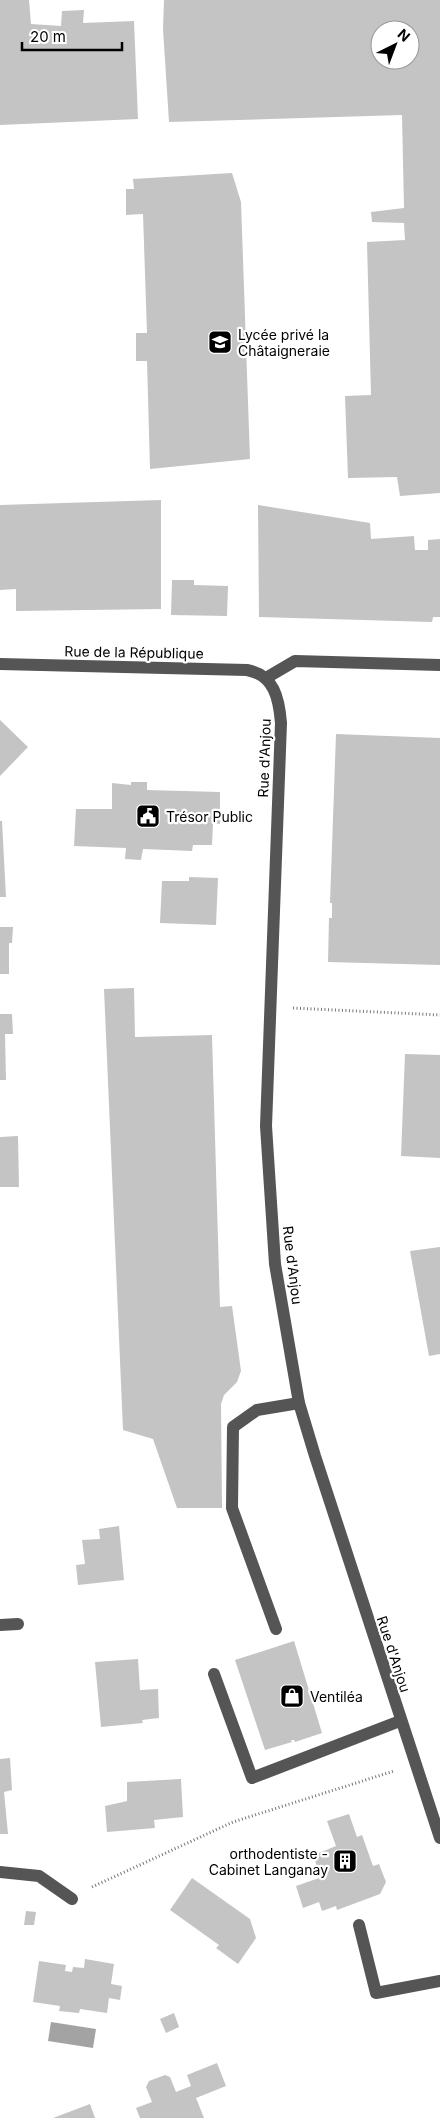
<svg xmlns="http://www.w3.org/2000/svg" width="440" height="2118" font-family="Inter,sans-serif">
  <style>
    .water { fill: #a3a3a3 }
    .building { fill: #c4c4c4; fill-rule: evenodd }
    .lines { fill: none; stroke-linecap: round; stroke-linejoin: round }
    .path { stroke: #777; stroke-width: 3; stroke-dasharray: 1 2.5; stroke-linecap: butt }
    .minor { stroke: #555; stroke-width: 12 }
    .labels { text-anchor: middle; dominant-baseline: central; stroke-width: 4.5; stroke-linejoin: round; paint-order: stroke }
    .poi-label { font-size: 14px; fill: #000; stroke: #fff; text-anchor: start }
    .street-label { font-size: 14px; fill: #000; stroke: #fff }
  </style>
  <rect width="100%" height="100%" fill="#fff"/>
  <polygon class="water" points="51,2022 96,2029 93,2048 48,2041"/>
  <g class="building">
    <polygon points="0,0 29,0 31,24 61,26 62,11 84,10 83,23 134,21 138,119 0,125"/>
    <path d="M164 0H440V493L400 496 397 477 348 478 345 396 371 395 367 242 405 240 404 223 372 222 371 212 404 208 402 115 169 122 163 29ZM380 30H410V60H380Z"/>
    <polygon points="232,173 241,202 250,459 150,469 147,361 136,361 136,333 147,333 143,214 126,215 126,189 134,189 133,179"/>
    <polygon points="161,500 161,609 16,611 16,589 0,590 0,505"/>
    <polygon points="258,505 370,523 371,539 414,536 415,550 428,550 428,540 440,539 440,617 433,617 432,622 259,617"/>
    <polygon points="172,580 194,580 194,585 228,586 227,616 171,615"/>
    <polygon points="0,720 28,747 0,776"/>
    <polygon points="336,734 440,738 440,965 328,962 329,918 332,918 332,903 330,903"/>
    <polygon points="131,782 147,782 147,790 220,792 220,824 213,823 212,845 193,845 192,851 143,849 141,860 125,859 126,848 74,846 76,809 112,809 112,783 131,785"/>
    <polygon points="0,821 2,821 6,897 0,897"/>
    <polygon points="189,877 218,878 216,925 160,923 162,881 189,881"/>
    <polygon points="0,927 13,927 12,943 9,943 9,974 0,974"/>
    <polygon points="134,988 135,1037 212,1035 220,1307 232,1306 241,1371 237,1382 224,1395 221,1404 222,1508 177,1508 153,1439 123,1430 104,989"/>
    <polygon points="0,1014 12,1014 13,1034 5,1034 6,1080 0,1080"/>
    <polygon points="405,1054 440,1055 440,1158 401,1156"/>
    <polygon points="18,1136 19,1187 0,1187 0,1137"/>
    <polygon points="440,1247 440,1354 429,1356 410,1251"/>
    <polygon points="119,1526 124,1580 78,1585 76,1565 85,1564 82,1540 100,1539 99,1529"/>
    <polygon points="294,1641 322,1733 295,1742 294,1740 291,1740 292,1742 265,1750 235,1660"/>
    <polygon points="138,1659 140,1690 158,1689 159,1718 142,1720 143,1723 101,1727 95,1662"/>
    <polygon points="10,1758 12,1790 4,1792 8,1834 0,1834 0,1759"/>
    <polygon points="181,1779 183,1817 154,1820 155,1828 107,1832 105,1806 127,1801 127,1782"/>
    <polygon points="349,1814 357,1837 362,1835 373,1866 379,1864 386,1882 380,1894 337,1910 336,1906 322,1911 319,1902 303,1908 296,1886 319,1878 314,1855 336,1846 327,1821"/>
    <polygon points="192,1878 250,1919 256,1938 238,1964 216,1948 219,1945 170,1910"/>
    <polygon points="26,1911 36,1912 34,1925 24,1925"/>
    <polygon points="85,1959 114,1964 111,1984 122,1986 120,2000 109,1998 107,2013 80,2009 79,2013 59,2011 60,2006 33,2002 39,1961 66,1965 65,1971 72,1972 73,1967 84,1968"/>
    <polygon points="174,2013 179,2027 166,2033 160,2019"/>
    <polygon points="217,2063 226,2086 196,2098 204,2118 140,2118 136,2108 152,2102 146,2087 149,2081 165,2075 170,2077 176,2092 191,2086 187,2075"/>
    <polygon points="90,2104 95,2118 53,2118"/>
  </g>
  <g class="lines">
    <g class="path">
      <polyline points="293,1008 440,1015"/>
      <polyline points="92,1887 233,1822 394,1771"/>
    </g>
    <g class="minor">
      <path d="M0 664 247 670C274 675 279 698 281 723L266 1126 275 1264 299 1403 315 1456 440 1838"/>
      <polyline points="266,678 295,661 440,665"/>
      <polyline points="0,1625 18,1624"/>
      <polyline points="276,1629 232,1508 233,1427 257,1410 299,1403"/>
      <polyline points="214,1674 252,1778 400,1721"/>
      <polyline points="0,1872 39,1876 72,1899"/>
      <polyline points="359,1925 376,1993 440,1981"/>
    </g>
  </g>
  <defs>
    <g id="school-square" transform="scale(1.25)"><rect x="-9" y="-9" width="18" height="18" rx="4" fill="#000" stroke="#fff"/><path d="M0-5L7-2L0 1L-7-2ZM-4 1L0 2.5L4 1V4Q0 6-4 4Z" fill="#fff"/></g>
    <g id="civic-square" transform="scale(1.25)"><rect x="-9" y="-9" width="18" height="18" rx="4" fill="#000" stroke="#fff"/><path d="M-.6-6.5H3V-4.5H.6V-3L4-1V1h2V6H-6V1h2V-1L-.6-3ZM-1.2 2.5V6h2.4V2.5Z" fill="#fff"/></g>
    <g id="shop-square" transform="scale(1.25)"><rect x="-9" y="-9" width="18" height="18" rx="4" fill="#000" stroke="#fff"/><path d="M-5-2.5h2.3a2.7 3.5 0 0 1 5.4 0H5L5.5 6h-11ZM-1.5-2.5h3a1.5 2.3 0 0 0-3 0Z" fill="#fff"/></g>
    <g id="building-square" transform="scale(1.25)"><rect x="-9" y="-9" width="18" height="18" rx="4" fill="#000" stroke="#fff"/><path d="M-4-6H4V6H1V3H-1V6H-4ZM-2.5-4.3h1.7v1.8h-1.7ZM.8-4.3h1.7v1.8H.8ZM-2.5-1h1.7V.8h-1.7ZM.8-1h1.7V.8H.8Z" fill="#fff"/></g>
  </defs>
  <g fill-rule="evenodd">
    <use href="#school-square" x="220" y="342"/>
    <use href="#civic-square" x="148" y="816"/>
    <use href="#shop-square" x="292" y="1696"/>
    <use href="#building-square" x="345" y="1861"/>
  </g>
  <g class="labels">
    <g class="poi-label">
      <text x="238" y="334">Lycée privé la<tspan x="238" dy="16">Châtaigneraie</tspan></text>
      <text x="166" y="816">Trésor Public</text>
      <text x="310" y="1696">Ventiléa</text>
      <text x="328" y="1853" text-anchor="end">orthodentiste -<tspan x="328" dy="16">Cabinet Langanay</tspan></text>
    </g>
    <g class="street-label">
      <text transform="translate(134 652) rotate(1)">Rue de la République</text>
      <text transform="translate(264 758) rotate(-88)">Rue d'Anjou</text>
      <text transform="translate(293 1265) rotate(83)">Rue d'Anjou</text>
      <text transform="translate(394 1654) rotate(72)">Rue d'Anjou</text>
    </g>
  </g>
  <g transform="translate(395 45) rotate(42)"><circle r="24" fill="#ffffff" stroke="#999999"/>
  <path d="M0-4L9 19L0 12L-9 19Z" fill="#000000"/>
  <text y="-8" font-size="14" font-weight="bold" text-anchor="middle" fill="#000000">N</text>
  </g>
  <path d="M22 42v8h100v-8" fill="none" stroke="#000000" stroke-width="2.5"/>
  <text x="30" y="42" font-size="15" fill="#000000" stroke="#ffffff" stroke-width="4" paint-order="stroke">20 m</text>
</svg>
